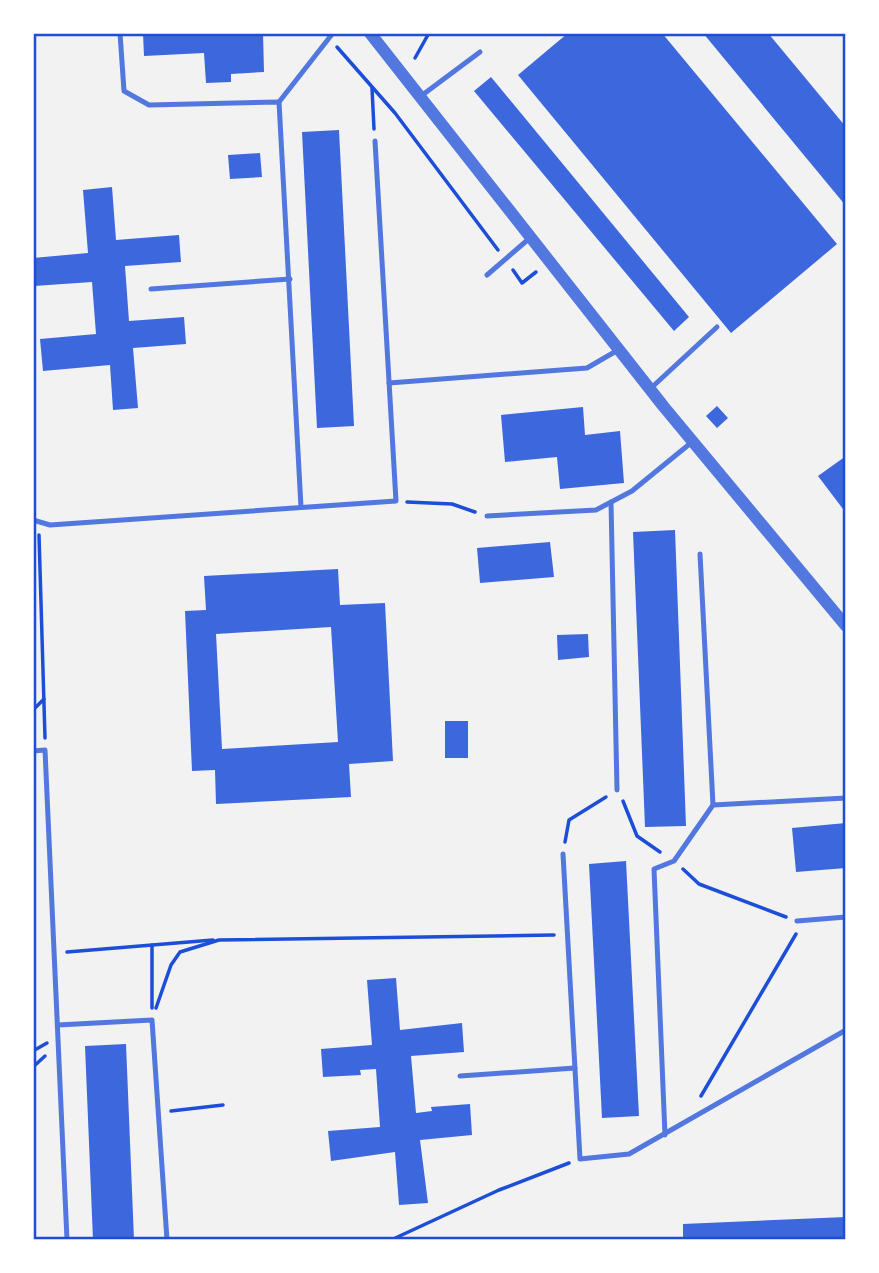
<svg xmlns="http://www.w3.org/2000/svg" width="879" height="1273" font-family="'Roboto Condensed',sans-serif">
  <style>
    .building { fill: #3d67dc; fill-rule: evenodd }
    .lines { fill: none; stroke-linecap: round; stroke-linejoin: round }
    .path { stroke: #1d4ed8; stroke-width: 3.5 }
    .service { stroke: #5277de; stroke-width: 5 }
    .tertiary { stroke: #5277de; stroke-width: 12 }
    .neatline { fill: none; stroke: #1d4ed8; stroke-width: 2.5 }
  </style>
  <rect width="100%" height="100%" fill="#f2f2f2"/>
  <g class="building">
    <polygon points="143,33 263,33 264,72 231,74 231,82 206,83 204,53 144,56"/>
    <polygon points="568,33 662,33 837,244 731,333 518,75"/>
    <polygon points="703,33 768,33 846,127 846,206"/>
    <polygon points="491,77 689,317 674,331 474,91"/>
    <polygon points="339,130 354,426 317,428 302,132"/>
    <polygon points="260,153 262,177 230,179 228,155"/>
    <polygon points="112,187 116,240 179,235 181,262 125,266 129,321 184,317 186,344 133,348 138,408 113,410 110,365 43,371 40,339 96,334 92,282 34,286 33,275 33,258 88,253 83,190"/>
    <polygon points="717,406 728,418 717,428 706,416"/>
    <polygon points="583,407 585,435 620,431 624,483 560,489 557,457 505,462 501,415"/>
    <polygon points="846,456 846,513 818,476"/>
    <polygon points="675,530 686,826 645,827 633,532"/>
    <polygon points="550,542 554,577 480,583 477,548"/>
    <path d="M338 569 340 605 385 603 393 761 349 764 351 797 216 804 215 770 192 771 185 611 206 610 204 576ZM331 627 338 742 222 749 216 634Z"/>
    <polygon points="588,634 589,657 558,660 557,635"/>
    <rect x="445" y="721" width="23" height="37"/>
    <polygon points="846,823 846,868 796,872 792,828"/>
    <polygon points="626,861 639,1116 602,1118 589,864"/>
    <polygon points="396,978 400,1030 462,1023 464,1052 411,1056 416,1113 432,1111 431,1107 470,1104 472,1135 420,1140 428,1203 399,1205 395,1152 331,1161 328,1131 380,1127 376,1069 360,1070 361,1075 323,1077 321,1049 372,1045 367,980"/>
    <polygon points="126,1044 134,1240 93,1240 85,1046"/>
    <polygon points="846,1217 846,1240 683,1240 683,1224"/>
  </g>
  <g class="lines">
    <g class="path">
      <polyline points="337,47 395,113 498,250"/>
      <polyline points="415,58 429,33"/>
      <polyline points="372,88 374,129"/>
      <polyline points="513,270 522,283 536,272"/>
      <polyline points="407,502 452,504 475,512"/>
      <polyline points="39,535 45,738"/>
      <polyline points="33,710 44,699"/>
      <polyline points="623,801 637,836 660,852"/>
      <polyline points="565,842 569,820 606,797"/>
      <polyline points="683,869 699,884 786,917"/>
      <polyline points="152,945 152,1008"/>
      <polyline points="67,952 213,940"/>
      <polyline points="156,1008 171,965 180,952 219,940 554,935"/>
      <polyline points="33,1051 47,1043"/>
      <polyline points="33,1067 45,1056"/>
      <polyline points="701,1096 796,934"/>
      <polyline points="171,1111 223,1105"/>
      <polyline points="391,1240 499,1190 569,1163"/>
    </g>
    <g class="service">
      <polyline points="120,33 124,91 149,105 279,102 301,507"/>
      <polyline points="421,96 480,52"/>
      <polyline points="279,102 333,33"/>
      <polyline points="487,275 531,237"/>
      <polyline points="151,289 290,279"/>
      <polyline points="389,383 587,368 618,350"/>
      <polyline points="650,389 717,327"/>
      <polyline points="611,502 617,790"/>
      <polyline points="487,516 596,510 632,491 692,442"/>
      <polyline points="33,520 50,525 396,501 375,141"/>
      <polyline points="700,554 713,805 846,798"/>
      <polyline points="33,751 45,750 67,1240"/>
      <polyline points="563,854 580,1159 629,1154 846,1030"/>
      <polyline points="797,921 846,917"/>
      <polyline points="58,1025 152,1020 167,1240"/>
      <polyline points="460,1076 575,1068"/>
      <polyline points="665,1135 654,869 674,861 713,805"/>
    </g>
    <polyline class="tertiary" points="370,33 664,407 846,626"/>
  </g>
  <rect width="879" height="1273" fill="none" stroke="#ffffff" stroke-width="70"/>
  <rect x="35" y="35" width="809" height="1203" class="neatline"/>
</svg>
